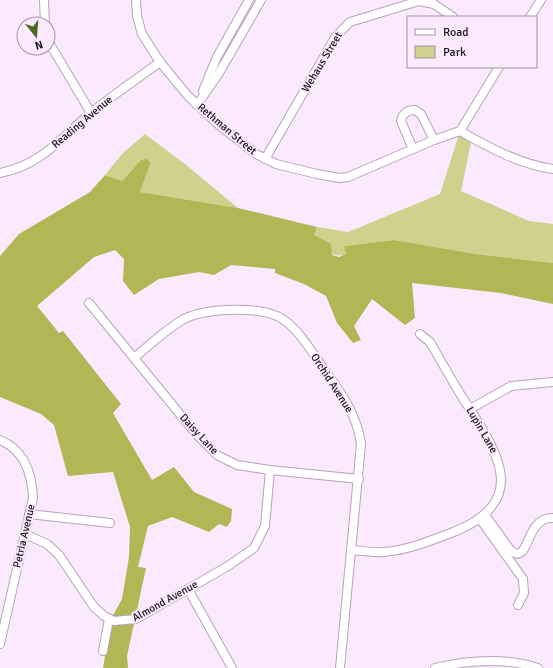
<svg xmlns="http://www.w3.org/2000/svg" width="553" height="668" font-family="Signika,sans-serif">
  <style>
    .green { fill: #cfd28c }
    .forest { fill: #b3b655 }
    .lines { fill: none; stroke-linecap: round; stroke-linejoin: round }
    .street-casing { stroke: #b8a2bc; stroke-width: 10 }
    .street { stroke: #fff; stroke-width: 8 }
    .labels { text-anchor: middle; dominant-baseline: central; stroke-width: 4; stroke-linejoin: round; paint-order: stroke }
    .street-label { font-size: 11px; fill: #19121b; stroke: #fbe9fe }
  </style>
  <rect width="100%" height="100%" fill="#fbe9fe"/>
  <g class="green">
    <path d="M460 131 472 138 461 191 529 221 553 224V263L476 254 394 240 344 246 346 254C330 260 324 246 314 235L317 227 348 232 440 194Z"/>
    <polygon points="145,134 185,164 238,208 140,192 151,162 141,160 122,181 105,175 123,153"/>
  </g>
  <polygon class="forest" points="146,159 151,162 140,192 238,208 317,227 314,235 331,244 332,255 339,257 346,254 344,246 394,240 476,254 553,263 553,304 501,293 412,283 415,318 405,325 372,299 354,326 361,340 353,343 337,323 326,296 304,284 275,273 275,269 231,265 214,275 199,272 159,279 134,295 123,281 124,259 115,250 94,257 37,306 59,333 63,331 121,404 113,413 152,480 174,467 194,492 232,509 231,521 227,527 219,524 209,532 172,517 148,526 138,567 146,568 127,656 128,668 103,668 111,619 122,599 129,557 130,527 113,472 68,476 54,425 41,414 0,397 0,256 19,234 90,192 105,175 122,181 141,160"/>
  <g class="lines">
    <g class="street-casing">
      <g id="street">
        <polyline points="44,0 45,24"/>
        <polyline points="136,0 137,16 142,34 160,62 188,96 219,125 256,154 276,164 317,174 340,178 348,177 434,140 460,131 499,67"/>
        <polyline points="530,17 541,0"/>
        <polyline points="48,41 91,113"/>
        <polyline points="203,91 217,57 249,0"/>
        <polyline points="197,105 219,73 261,0"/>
        <path d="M460 131C490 148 519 164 553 169"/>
        <path d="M413 149 401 121C402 114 407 110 415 110L421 114 434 140"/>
        <polyline points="265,159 336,36 350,22 419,1 434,4 453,17"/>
        <path d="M0 173C42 165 60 138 91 113 113 95 137 79 160 62"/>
        <polyline points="89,303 197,435 217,455 237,465 270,470 359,479"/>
        <path d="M134 358C150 345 166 329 184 319 206 308 264 305 284 320 301 332 312 353 324 369 341 393 357 414 361 444L340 668"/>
        <polyline points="470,409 511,386 553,382"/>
        <path d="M0 440C24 450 32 473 33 498L0 644"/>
        <polyline points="29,514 110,523"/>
        <path d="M485 515 511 551C531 565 524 517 553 518"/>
        <polyline points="480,519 523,579 524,593 518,605"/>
        <polyline points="25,534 47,544 59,555 94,607 104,616 114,621 136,619 228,566 254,548 265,526 270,470"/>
        <path d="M351 550C362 551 374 553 384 552 408 550 430 541 451 533 532 502 498 452 464 400 452 381 441 361 430 342L420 334"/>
        <polyline points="188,589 232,668"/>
        <polyline points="103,651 109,619"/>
        <path d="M435 668C469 660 504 657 538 668"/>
      </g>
    </g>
    <use href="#street" class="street"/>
  </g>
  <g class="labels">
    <g class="street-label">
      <text transform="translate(322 62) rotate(-59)">Wehaus Street</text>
      <text transform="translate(82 122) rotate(-40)">Reading Avenue</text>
      <text transform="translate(227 129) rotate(40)">Rethman Street</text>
      <text transform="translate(332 383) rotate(57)">Orchid Avenue</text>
      <text transform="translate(482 430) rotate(60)">Lupin Lane</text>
      <text transform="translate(199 434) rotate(47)">Daisy Lane</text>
      <text transform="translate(24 536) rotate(-77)">Petria Avenue</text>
      <text transform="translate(165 601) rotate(-29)">Almond Avenue</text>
    </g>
  </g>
  <rect x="407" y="16" width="130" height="52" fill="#fbe9fe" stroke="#a193a3"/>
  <rect x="415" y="29" width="20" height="6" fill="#ffffff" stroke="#a193a3"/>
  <text x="443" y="36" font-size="12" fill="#19121b">Road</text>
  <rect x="415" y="46" width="20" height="12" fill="#cfd28c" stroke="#a193a3"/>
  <text x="443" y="56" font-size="12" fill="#19121b">Park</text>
  <g transform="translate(36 36) rotate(163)"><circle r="19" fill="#fbe9fe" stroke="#a193a3"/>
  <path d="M0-3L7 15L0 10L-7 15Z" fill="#476b25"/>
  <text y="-6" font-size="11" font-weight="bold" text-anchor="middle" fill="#19121b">N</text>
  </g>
</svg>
